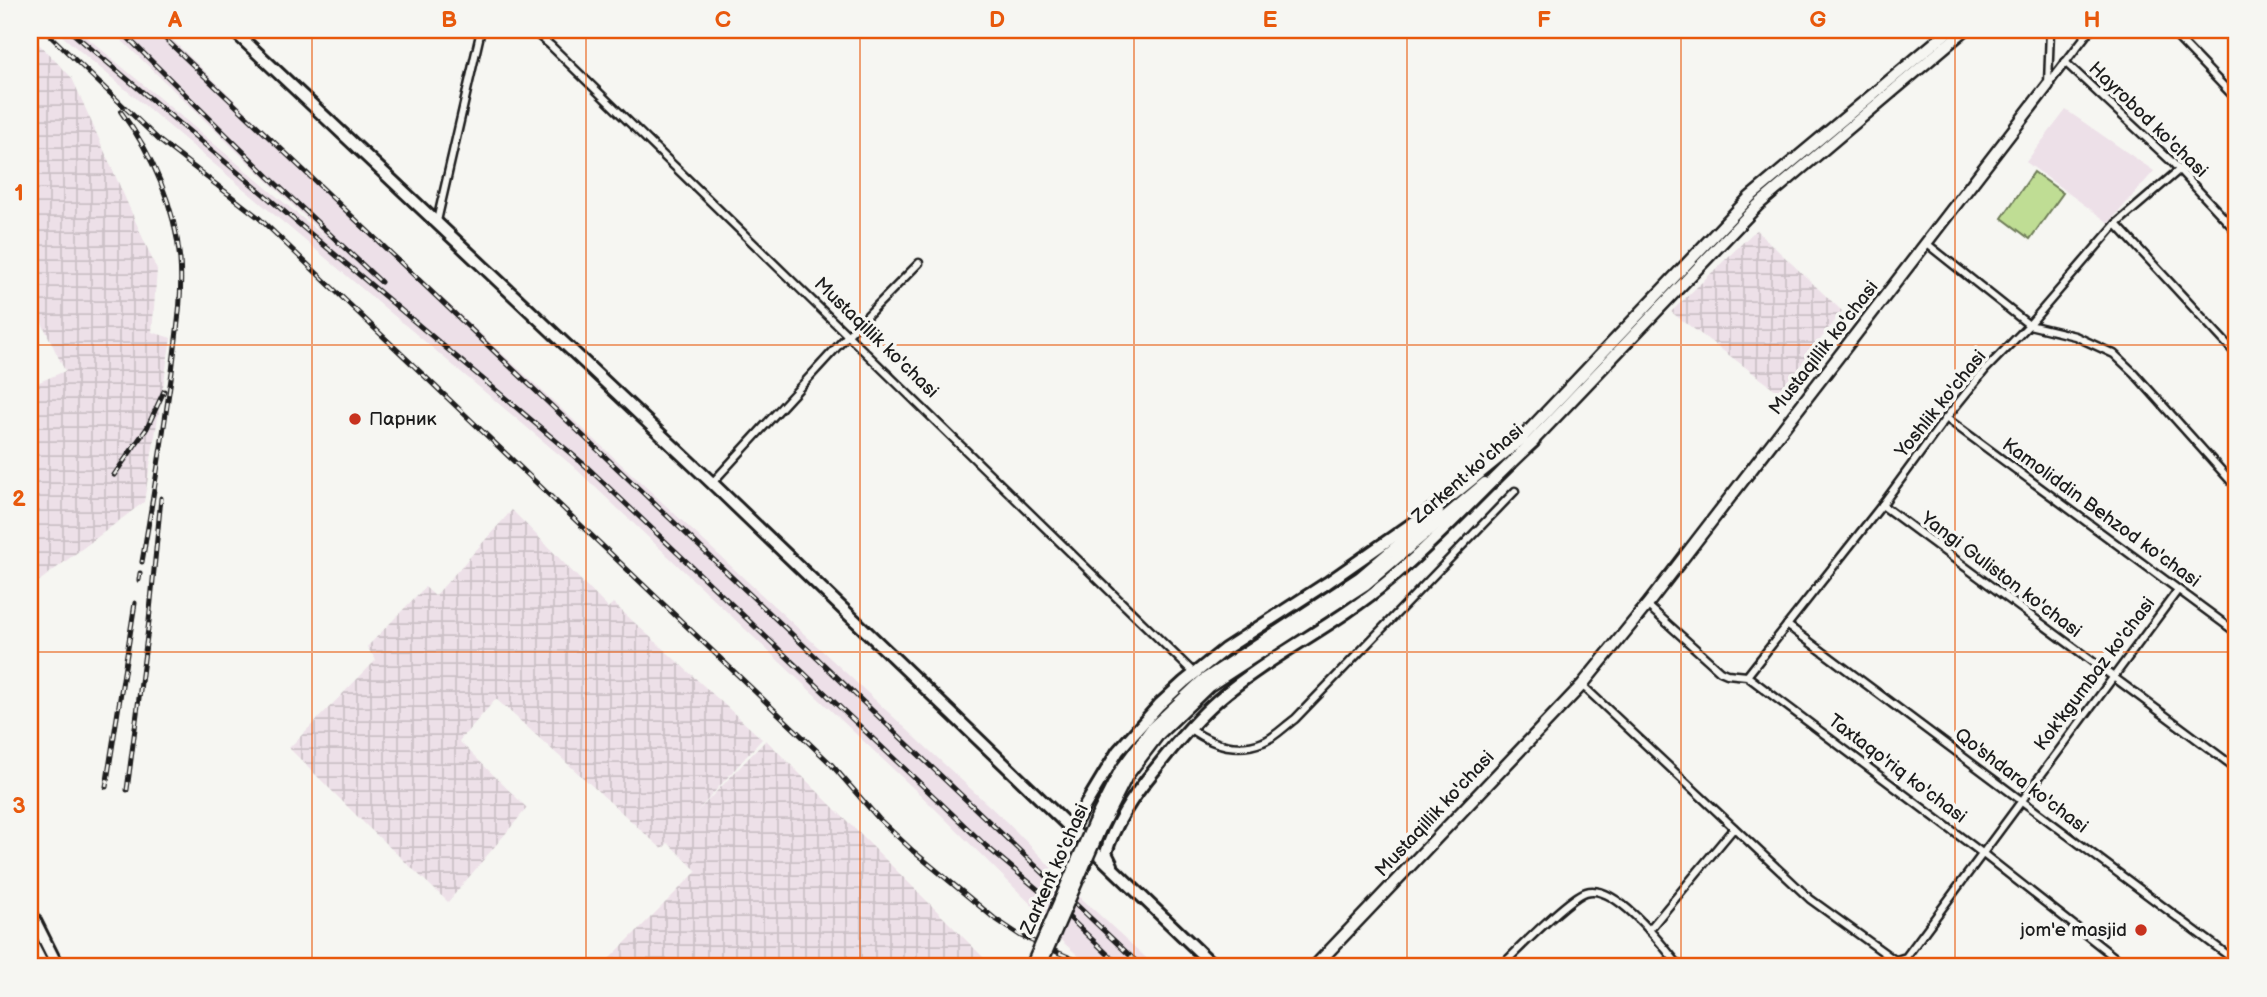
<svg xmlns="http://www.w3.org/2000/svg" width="2267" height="997" font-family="'Balsamiq Sans',sans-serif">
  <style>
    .built { fill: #ede0e8 }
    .industrial { fill: url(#industrial-grid) }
    .park { fill: #bfdd94; stroke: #6e7c58; stroke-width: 2 }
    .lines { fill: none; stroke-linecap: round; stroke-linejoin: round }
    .minor-casing { stroke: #1c1c1c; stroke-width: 11 }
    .secondary-casing { stroke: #1c1c1c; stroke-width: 15 }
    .primary-casing { stroke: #1c1c1c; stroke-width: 16 }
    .minor { stroke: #f6f6f2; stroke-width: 6 }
    .secondary { stroke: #f6f6f2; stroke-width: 10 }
    .primary { stroke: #f6f6f2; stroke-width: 10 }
    .rail-casing { stroke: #1c1c1c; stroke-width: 5 }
    .rail { stroke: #f6f6f2; stroke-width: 2.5; stroke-dasharray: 8; stroke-linecap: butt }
    .secondary-bridge-casing { stroke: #1c1c1c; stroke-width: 15; stroke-linecap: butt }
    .secondary-bridge { stroke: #f6f6f2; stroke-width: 10 }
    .grid { fill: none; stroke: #e8590c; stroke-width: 2; stroke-opacity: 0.55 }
    .poi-dot { fill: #c8321e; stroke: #f6f6f2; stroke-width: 2.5 }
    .labels { text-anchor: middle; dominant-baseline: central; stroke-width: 7; stroke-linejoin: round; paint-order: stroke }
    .street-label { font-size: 19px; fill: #1c1c1c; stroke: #f6f6f2 }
    .poi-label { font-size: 19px; fill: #1c1c1c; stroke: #f6f6f2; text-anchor: start }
    .neatline { fill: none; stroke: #e8590c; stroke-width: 2.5 }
    .grid-label { font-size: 23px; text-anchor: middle; font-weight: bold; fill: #e8590c }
  </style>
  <defs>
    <pattern id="industrial-grid" width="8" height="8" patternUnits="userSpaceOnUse" patternTransform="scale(1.75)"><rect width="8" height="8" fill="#ede0e8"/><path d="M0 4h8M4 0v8" fill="none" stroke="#cbc0c6"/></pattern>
  </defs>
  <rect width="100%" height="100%" fill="#f6f6f2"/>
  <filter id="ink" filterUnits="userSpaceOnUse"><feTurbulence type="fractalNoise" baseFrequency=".0143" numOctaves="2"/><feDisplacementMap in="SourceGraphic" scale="14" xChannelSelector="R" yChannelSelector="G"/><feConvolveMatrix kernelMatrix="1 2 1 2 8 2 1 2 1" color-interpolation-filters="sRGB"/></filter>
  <g filter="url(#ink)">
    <g class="built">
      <polygon points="55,30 78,30 331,242 111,30 162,30 357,219 1013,828 1080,897 1156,967 1091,967 1056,936 1058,931 931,805 575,468"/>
      <polygon points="2066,110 2154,171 2109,223 2026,162"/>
    </g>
    <g class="industrial">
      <polygon points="30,35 72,78 157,270 152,332 171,338 144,502 30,588 30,386 65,371 30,298"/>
      <polygon points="1756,230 1842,311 1780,393 1671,312"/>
      <polygon points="512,510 608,608 613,603 762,739 692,817 766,740 993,967 601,967 697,871 668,843 662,849 496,699 459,741 527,808 448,902 368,827 289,748 376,660 367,647 425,587 435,596"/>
    </g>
    <polygon class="park" points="2034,172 2063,193 2030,239 2002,218"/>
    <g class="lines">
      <g class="minor-casing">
        <g id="minor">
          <polyline points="532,30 550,45 1195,674"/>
          <polyline points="2170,30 2237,100"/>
          <polyline points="2065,62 2172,162 2237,232"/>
          <polyline points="2048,84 2050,30"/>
          <polyline points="2048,85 2090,30"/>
          <polyline points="437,221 481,30"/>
          <polyline points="2116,224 2237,355"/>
          <polyline points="1926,243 2029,325 2075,336 2114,354 2134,373 2237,488"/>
          <polyline points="1946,418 2237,633"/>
          <polyline points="712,483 848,335 919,263"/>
          <polyline points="1882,505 2237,769"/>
          <polyline points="1647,605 1720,671 1727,674 1747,676 1982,853 2127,967"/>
          <polyline points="1787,625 2237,962"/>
          <polyline points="1747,676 1882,505 1946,418 1985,370 2029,325 2116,224 2179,170"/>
          <polyline points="1582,685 1810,899 1904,967"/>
          <path d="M1189 728C1211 744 1236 753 1263 742 1274 738 1285 726 1295 719L1515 491"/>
          <polyline points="1649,930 1734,828"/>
          <path d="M1500 967C1517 951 1568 898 1586 892 1615 882 1664 947 1680 967"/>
          <polyline points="1879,967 1881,965 1906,957 2178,590"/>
        </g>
      </g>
      <g class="secondary-casing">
        <g id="secondary">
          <polyline points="1518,442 1750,197 1950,30"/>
          <polyline points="1528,446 1758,205 1965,30"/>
          <polyline points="1093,824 1120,771 1152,728 1202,681 1359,578 1438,511"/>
          <polyline points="1100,829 1127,776 1159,734 1209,686 1366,584 1485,483"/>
          <polyline points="1314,967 1582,685 1647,605 2048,85"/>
        </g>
      </g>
      <g class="primary-casing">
        <g id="primary">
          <polyline points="233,30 712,483 1215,967"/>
          <polyline points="1071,829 1118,751 1159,705 1184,682 1225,649 1327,583 1453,495 1523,438"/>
          <path d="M1112 865 1106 853C1115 821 1136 792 1157 767 1176 743 1195 720 1218 700 1270 655 1335 626 1388 581 1440 538 1484 487 1534 441"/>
          <polyline points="30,911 58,967"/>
          <polyline points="30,940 44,967"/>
        </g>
      </g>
      <use href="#minor" class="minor"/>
      <use href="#secondary" class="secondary"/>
      <use href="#primary" class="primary"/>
      <g class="rail-casing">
        <g id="rail">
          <polyline points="44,30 160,141 258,217 831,764 879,819 913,851 994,918 1021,936 1091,967"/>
          <polyline points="69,30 587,467 986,846 1054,903 1121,967"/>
          <polyline points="120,30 269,177 381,282"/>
          <polyline points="156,30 1142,967"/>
          <path d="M121 112C153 154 175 208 180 260 183 297 176 335 172 372 163 436 153 499 142 562"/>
          <polyline points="114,475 147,428 164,391"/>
          <polyline points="139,580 140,573"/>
          <polyline points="106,787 135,603"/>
          <polyline points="127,790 149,621 161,498"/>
        </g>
      </g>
      <use href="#rail" class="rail"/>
      <g class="secondary-bridge-casing">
        <g id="secondary-bridge">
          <polyline points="1031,967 1093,824"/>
          <polyline points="1040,967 1100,829"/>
        </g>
      </g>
      <use href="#secondary-bridge" class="secondary-bridge"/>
    </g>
  </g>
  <path class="grid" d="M312 30V967M586 30V967M860 30V967M1134 30V967M1407 30V967M1681 30V967M1955 30V967M30 345H2237M30 652H2237"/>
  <g class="poi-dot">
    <circle cx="355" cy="419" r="7"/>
    <circle cx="2141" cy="930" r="7"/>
  </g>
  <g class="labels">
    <g class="street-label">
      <text transform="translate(2148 120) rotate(44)">Hayrobod ko'chasi</text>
      <text transform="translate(876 338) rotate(44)">Mustaqillik ko'chasi</text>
      <text transform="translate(1824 348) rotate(-52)">Mustaqillik ko'chasi</text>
      <text transform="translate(1941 404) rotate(-51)">Yoshlik ko'chasi</text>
      <text transform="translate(1468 474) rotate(-41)">Zarkent ko'chasi</text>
      <text transform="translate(2101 513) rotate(36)">Kamoliddin Behzod ko'chasi</text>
      <text transform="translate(2001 575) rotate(37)">Yangi Guliston ko'chasi</text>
      <text transform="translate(2095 674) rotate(-53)">Kok'kgumbaz ko'chasi</text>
      <text transform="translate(1897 769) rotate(37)">Taxtaqo'riq ko'chasi</text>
      <text transform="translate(2021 781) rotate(37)">Qo'shdara ko'chasi</text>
      <text transform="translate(1435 814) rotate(-47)">Mustaqillik ko'chasi</text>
      <text transform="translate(1055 869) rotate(-66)">Zarkent ko'chasi</text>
    </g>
    <g class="poi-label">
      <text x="369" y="419">Парник</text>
      <text x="2127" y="930" text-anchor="end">jom'e masjid</text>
    </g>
  </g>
  <rect width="2267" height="997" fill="none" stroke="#f6f6f2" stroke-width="77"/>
  <rect x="38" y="38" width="2190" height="920" class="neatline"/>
  <g class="grid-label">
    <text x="175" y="27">A</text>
    <text x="449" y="27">B</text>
    <text x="723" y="27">C</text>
    <text x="997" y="27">D</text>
    <text x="1270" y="27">E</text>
    <text x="1544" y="27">F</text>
    <text x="1818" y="27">G</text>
    <text x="2092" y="27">H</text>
    <text x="19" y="200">1</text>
    <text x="19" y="506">2</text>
    <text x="19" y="813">3</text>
  </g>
</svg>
